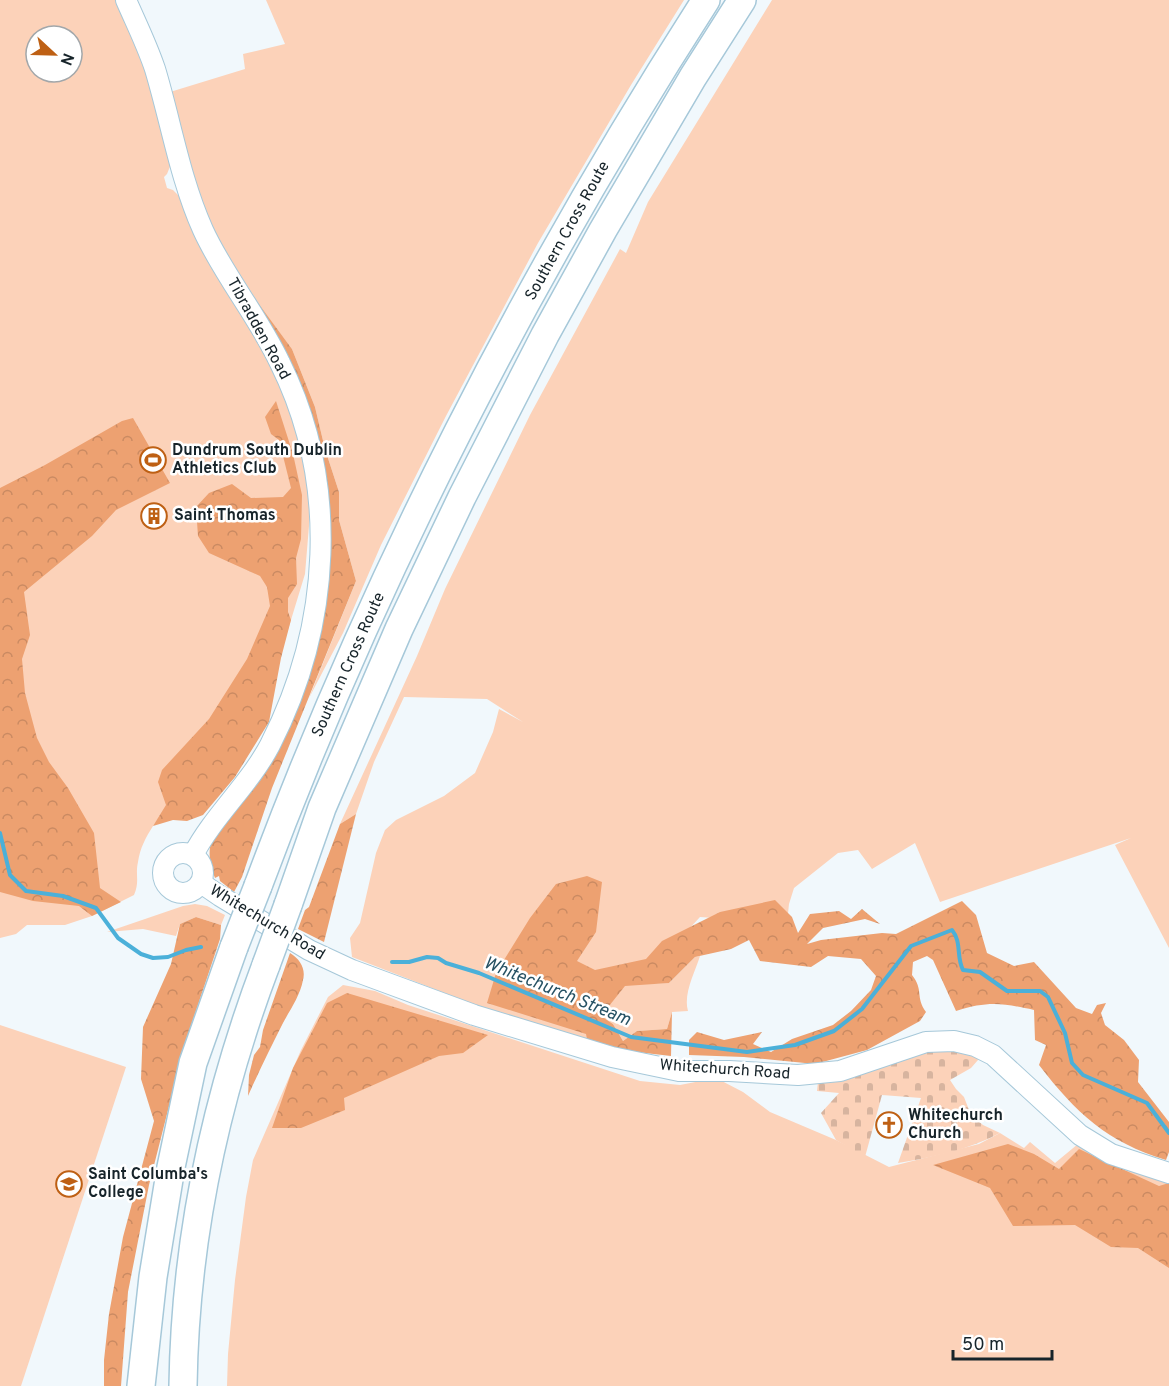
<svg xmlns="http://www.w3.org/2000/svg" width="1169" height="1386" font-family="Overpass,sans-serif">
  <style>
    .green { fill: #fcd2b9; fill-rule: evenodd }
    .forest { fill: url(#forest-crowns) }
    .cemetery { fill: url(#cemetery-stones) }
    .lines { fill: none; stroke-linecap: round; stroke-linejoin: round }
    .stream { stroke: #4bb0d9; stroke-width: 4 }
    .tertiary-casing { stroke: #a6c8d9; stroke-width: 22 }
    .motorway-casing { stroke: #a6c8d9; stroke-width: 30 }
    .tertiary { stroke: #fff; stroke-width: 20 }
    .motorway { stroke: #fff; stroke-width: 27 }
    .motorway-bridge-casing { stroke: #a6c8d9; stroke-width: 30; stroke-linecap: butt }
    .motorway-bridge { stroke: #fff; stroke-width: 27 }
    .labels { text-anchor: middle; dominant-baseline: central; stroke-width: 5; stroke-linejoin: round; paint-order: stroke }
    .street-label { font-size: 16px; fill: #17242a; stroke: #fff }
    .poi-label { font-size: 16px; font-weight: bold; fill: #17242a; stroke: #fff; text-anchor: start }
    .water-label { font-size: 18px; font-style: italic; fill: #275264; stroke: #fff }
  </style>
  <defs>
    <pattern id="forest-crowns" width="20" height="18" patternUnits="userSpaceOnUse" patternTransform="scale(1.5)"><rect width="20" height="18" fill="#eda171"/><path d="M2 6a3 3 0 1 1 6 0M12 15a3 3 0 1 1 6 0" fill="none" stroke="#ca8a62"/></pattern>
    <pattern id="cemetery-stones" width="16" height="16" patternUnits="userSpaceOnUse" patternTransform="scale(1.5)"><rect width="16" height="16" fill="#fcd2b9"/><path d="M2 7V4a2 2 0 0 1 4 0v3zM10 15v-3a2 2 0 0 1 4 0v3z" fill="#d7b49f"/></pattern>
  </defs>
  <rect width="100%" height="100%" fill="#f1f8fc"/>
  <g class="green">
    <path d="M0 0H117L152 89 171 164 167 174 164 177 167 188 173 190 184 201 268 353 306 454 311 502 305 574 287 633 153 826C146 837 140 848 138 862 135 875 140 881 134 895L92 916 65 925H27L16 934 0 938ZM36 36H72V72H36Z"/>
    <polygon points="266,0 684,0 631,85 538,243 446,416 381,545 343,633 309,698 356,581 339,520 339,492 325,449 315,407 292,349 227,262 199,197 170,92 245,69 243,54 285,44"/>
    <path d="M772 0H1169V948L1115 845 1131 838 940 902 915 843 872 869 858 850 838 853 794 888 789 904 787 923 700 917 638 984 669 983 695 957 700 956C695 972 683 994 688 1011L672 1012 667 1029 637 1031 623 1041 613 1024 605 1019 587 1039 473 1004 352 957 350 938 360 923 376 853 385 830 396 820 444 796 475 773 493 732 499 709 523 722 487 699 404 697 374 762 356 814 340 824 417 656 445 589 530 415 620 249 626 253 648 202Z"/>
    <polygon points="195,904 207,906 225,915 221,925 196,917 180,924 176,936 143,929 107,932 183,906"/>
    <polygon points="343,985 375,991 408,1005 640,1081 680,1085 716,1078 743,1092 770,1112 836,1140 889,1167 979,1144 1000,1133 1024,1148 1030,1142 1055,1163 1078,1144 1169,1181 1169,1386 227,1386 228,1354 235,1280 246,1197 253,1160 301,1050 328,997"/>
    <polygon points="0,1025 126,1067 21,1386 0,1386"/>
  </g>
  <g class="forest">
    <path d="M241 280 292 349 315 407 325 449 339 492V520L356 581 272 788 242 877 234 892 220 881 219 876 215 878C210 866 208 855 211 842L303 687 321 462 314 425 289 367Z"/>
    <polygon points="276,401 293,454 302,495 301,539 296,558 297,584 288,598 288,612 291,620 281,658 269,722 235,777 203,815 187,821 173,820 153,826 166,805 158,782 162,770 209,719 247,659 270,606 267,587 260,576 209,553 198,536 196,507 209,493 232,484 251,498 283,497 291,488 279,440 271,434 265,417"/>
    <polygon points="133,418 170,483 116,510 92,536 24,592 30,635 22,659 25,693 37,738 49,762 68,788 94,833 100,888 121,902 92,916 79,906 33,901 0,892 0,488 45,465 122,421"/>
    <polygon points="356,814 324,942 298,929 305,910 309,907 340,824"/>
    <path d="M587 876 602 882 596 932 577 961 595 970 646 959 662 941 720 912 775 900 792 917 798 933 810 914 839 911 851 919 862 909 880 924 865 919 823 928 807 944 821 940 882 933 896 934 962 901 976 915 987 953 1014 966 1034 962 1076 1008 1092 1014 1097 1005 1106 1003 1101 1013 1105 1025 1124 1040 1139 1060 1138 1082 1169 1122V1152L1166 1160C1107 1142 1076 1113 1039 1065L1046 1045 1035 1040 1034 1010C1002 1003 988 1001 956 1011L933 960 927 956 913 962 912 975C924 990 915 997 926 1012L920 1021 867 1050 815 1064 744 1057 689 1055V1040L697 1032 724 1040 762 1032 753 1044 771 1052 792 1039 833 1025 851 1011 871 990 876 976 861 959 828 956 811 967 760 961 749 940 731 949 695 957 669 983 625 986 601 1016 613 1024 623 1041 637 1031 667 1029 672 1012 671 1056 628 1051 587 1039 586 1034 487 1003 496 973 530 918 556 884Z"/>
    <polygon points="196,917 221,925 220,939 184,1047 149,1185 128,1292 121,1386 104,1386 104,1360 109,1314 123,1237 154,1121 141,1079 143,1027 171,964 180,924"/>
    <path d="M290 953C300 959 306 969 303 980 300 996 290 1010 283 1023 271 1047 259 1071 248 1096L249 1075 254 1055 260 1047 263 1030Z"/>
    <polygon points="347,993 488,1035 463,1053 439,1056 344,1098 345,1110 301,1128 272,1128 293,1068 327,1003"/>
    <polygon points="1008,1144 1034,1154 1059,1169 1079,1149 1159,1186 1169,1183 1169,1268 1138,1248 1111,1247 1075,1225 1013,1226 990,1188 933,1165"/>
  </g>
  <path class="cemetery" d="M939 1047 976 1055 978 1060 971 1068 950 1080 956 1089 964 1097 971 1115 983 1125 1000 1133C968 1150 933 1157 898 1163L921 1098 882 1095 865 1157 836 1140 821 1113 839 1093 817 1091 818 1082Z"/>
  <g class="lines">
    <g class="stream">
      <polyline points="0,833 10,875 26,891 63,896 96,908 118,938 141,954 153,958 168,957 186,950 201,947"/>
      <path d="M392 962H409L427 957 438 958 446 963 479 973 631 1037 747 1052 795 1045 834 1031 862 1009 911 946 952 930C962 942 956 957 963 970L980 972 1007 991H1040L1048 997 1065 1033 1072 1063 1083 1075 1147 1103 1169 1133"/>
    </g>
    <g class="tertiary-casing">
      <g id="tertiary">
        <path d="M126 0C136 23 147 45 155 69 171 122 180 179 203 230 224 276 258 316 280 363 340 484 331 626 270 745 249 785 214 815 193 855"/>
        <circle cx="183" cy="873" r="20"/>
        <polyline points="201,883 220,896 309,950 352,970 474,1015 612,1057 679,1071 729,1071 798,1075 840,1071 926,1042 954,1041 975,1046 993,1055 1080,1135 1111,1154 1169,1173"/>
      </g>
    </g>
    <g class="motorway-casing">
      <g id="motorway">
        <path d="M258 886C372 579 529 275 706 0"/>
        <polyline points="288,905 322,808 399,629 462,497 545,335 603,230 693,77 742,0"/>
        <polyline points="141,1386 153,1277 171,1167 193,1063 234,947"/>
        <path d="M183 1386C185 1242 215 1100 266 965"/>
      </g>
    </g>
    <use href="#tertiary" class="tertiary"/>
    <use href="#motorway" class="motorway"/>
    <g class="motorway-bridge-casing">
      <g id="motorway-bridge">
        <polyline points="234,947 258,886"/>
        <polyline points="266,965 288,905"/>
      </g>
    </g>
    <use href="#motorway-bridge" class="motorway-bridge"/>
  </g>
  <defs>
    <g id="stadium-ring" transform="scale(1.35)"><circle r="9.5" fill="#fff" stroke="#be6014" stroke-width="1.5"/><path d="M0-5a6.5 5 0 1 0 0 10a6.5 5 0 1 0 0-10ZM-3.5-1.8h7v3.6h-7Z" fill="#be6014"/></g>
    <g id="building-ring" transform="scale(1.35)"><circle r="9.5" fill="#fff" stroke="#be6014" stroke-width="1.5"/><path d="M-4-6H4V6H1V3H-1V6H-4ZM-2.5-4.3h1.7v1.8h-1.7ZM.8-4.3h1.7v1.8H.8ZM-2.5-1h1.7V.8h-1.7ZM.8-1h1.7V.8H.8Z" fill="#be6014"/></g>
    <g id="church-ring" transform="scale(1.35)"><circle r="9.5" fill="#fff" stroke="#be6014" stroke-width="1.5"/><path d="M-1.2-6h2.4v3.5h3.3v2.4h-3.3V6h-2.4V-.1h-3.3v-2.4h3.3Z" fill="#be6014"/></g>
    <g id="school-ring" transform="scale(1.35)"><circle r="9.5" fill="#fff" stroke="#be6014" stroke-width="1.5"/><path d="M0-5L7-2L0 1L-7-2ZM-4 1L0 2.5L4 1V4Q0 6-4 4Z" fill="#be6014"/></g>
  </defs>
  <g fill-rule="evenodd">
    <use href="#stadium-ring" x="153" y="460"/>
    <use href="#building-ring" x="154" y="516"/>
    <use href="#church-ring" x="889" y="1125"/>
    <use href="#school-ring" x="69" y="1184"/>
  </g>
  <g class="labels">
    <g class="street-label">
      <text transform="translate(568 231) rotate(-61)">Southern Cross Route</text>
      <text transform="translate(258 329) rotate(61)">Tibradden Road</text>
      <text transform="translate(349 665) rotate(-66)">Southern Cross Route</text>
      <text transform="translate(267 923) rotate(31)">Whitechurch Road</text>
      <text transform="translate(725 1070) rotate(4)">Whitechurch Road</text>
    </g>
    <g class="poi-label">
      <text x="172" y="451">Dundrum South Dublin<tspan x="172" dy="18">Athletics Club</tspan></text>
      <text x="174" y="516">Saint Thomas</text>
      <text x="908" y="1116">Whitechurch<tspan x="908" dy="18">Church</tspan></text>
      <text x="88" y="1175">Saint Columba's<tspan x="88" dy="18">College</tspan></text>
    </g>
    <g class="water-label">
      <text transform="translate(557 992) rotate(22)">Whitechurch Stream</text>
    </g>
  </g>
  <g transform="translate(54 54) rotate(112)"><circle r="28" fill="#ffffff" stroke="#a2a7aa" stroke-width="1.5"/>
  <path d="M0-4.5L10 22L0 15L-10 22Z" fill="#be6014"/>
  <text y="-9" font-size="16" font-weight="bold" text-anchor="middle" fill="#17242a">N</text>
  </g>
  <path d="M953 1350v9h99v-9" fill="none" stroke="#17242a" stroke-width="3"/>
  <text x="962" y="1350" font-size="18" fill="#17242a" stroke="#ffffff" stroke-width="4.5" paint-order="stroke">50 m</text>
</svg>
